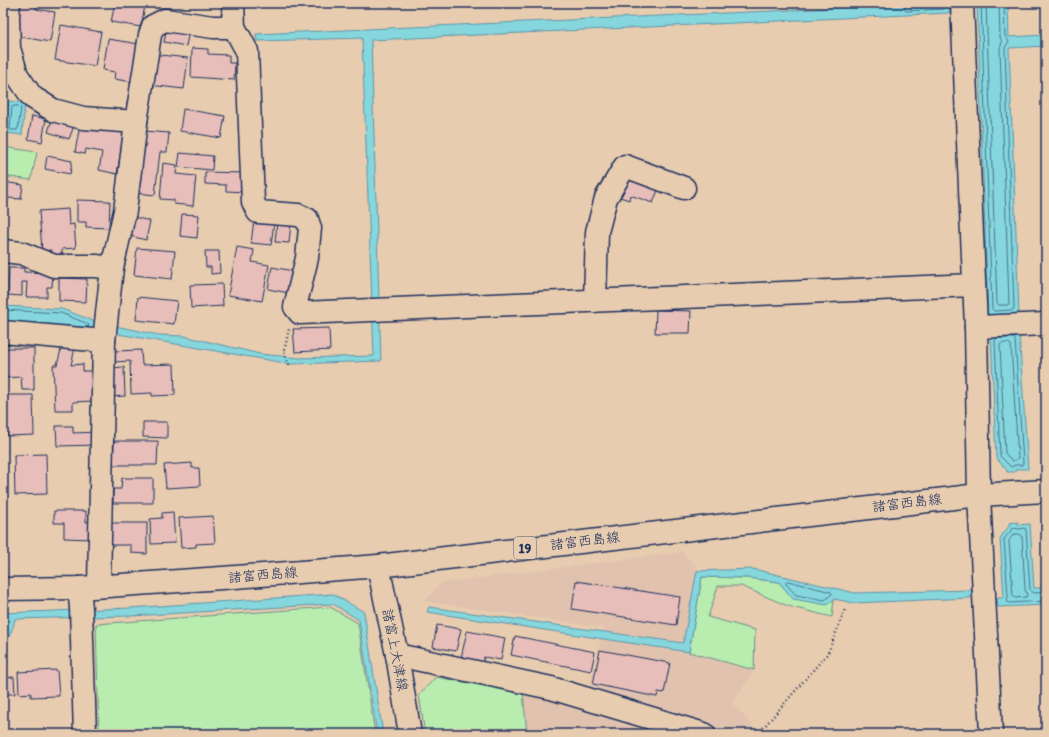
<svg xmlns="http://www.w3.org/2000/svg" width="1049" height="737" font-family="Itim,'Klee One',sans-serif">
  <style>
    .built { fill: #e0c2af }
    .green { fill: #b8edaf; stroke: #6a8e86 }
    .water { fill: #86d7dd; stroke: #5b94aa }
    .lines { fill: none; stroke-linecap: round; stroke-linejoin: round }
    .shore { stroke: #467291; stroke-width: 1 }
    .building { fill: #e8beba; stroke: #1b2f5e }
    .minor-casing { stroke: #1b2f5e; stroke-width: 25 }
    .major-casing { stroke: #1b2f5e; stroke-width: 25 }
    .path { stroke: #1b2f5e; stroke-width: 2.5; stroke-dasharray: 1 3; stroke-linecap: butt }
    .minor { stroke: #e8ccaf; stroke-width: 22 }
    .major { stroke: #e8ccaf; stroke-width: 22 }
    .labels { text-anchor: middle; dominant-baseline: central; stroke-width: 3; stroke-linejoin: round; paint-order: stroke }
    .shield { fill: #e8ccaf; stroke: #585e76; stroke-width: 1 }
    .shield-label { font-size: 13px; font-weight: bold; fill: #1b2f5e }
    .street-label { font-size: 14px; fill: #1b2f5e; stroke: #e8ccaf }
  </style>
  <rect width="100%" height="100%" fill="#e8ccaf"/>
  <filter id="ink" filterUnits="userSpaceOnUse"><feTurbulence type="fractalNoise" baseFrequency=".025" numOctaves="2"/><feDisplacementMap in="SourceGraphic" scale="8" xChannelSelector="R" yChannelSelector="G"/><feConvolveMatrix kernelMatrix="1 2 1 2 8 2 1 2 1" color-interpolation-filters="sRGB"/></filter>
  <g filter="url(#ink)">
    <g class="built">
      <polygon points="682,552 699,569 685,646 689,652 754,670 732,703 755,728 739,734 589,688 604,628 425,601 441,583"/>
      <polygon points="436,677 546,698 668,734 425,734 419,695"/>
    </g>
    <g class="green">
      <polygon points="3,147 37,152 31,180 3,176"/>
      <polygon points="702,577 748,578 779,582 794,599 834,599 832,617 788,606 741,586 718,586 708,617 755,630 754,670 689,652"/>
      <polygon points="330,607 358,623 375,734 99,734 96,624"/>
      <polygon points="436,677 523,693 527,734 425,734 419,695"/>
    </g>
    <g class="water">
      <polygon points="950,3 949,13 371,40 381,361 291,364 95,330 3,326 3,306 62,309 96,322 159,335 184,336 260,354 299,358 374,356 362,38 257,41 256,34"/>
      <polygon points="977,3 1008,3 1009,37 1046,35 1046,46 1009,48 1019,314 988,315"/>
      <polygon points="9,101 25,103 22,135 5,133"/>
      <polygon points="1019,333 1028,469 1016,469 1015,472 1007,472 1006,469 996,458 991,335"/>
      <polygon points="1018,522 1018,525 1030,524 1034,588 1046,588 1046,605 998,607 997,598 1004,598 1000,538 1009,526 1009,523"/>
      <polygon points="753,569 855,593 972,590 970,598 854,603 834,599 827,605 793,599 779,582 748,578 702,577 689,652 427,612 429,607 683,643 697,571"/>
      <path d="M333 594 364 612 383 734H377L359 620 333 604 131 616 15 619C13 629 9 638 3 647V613L130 608Z"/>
    </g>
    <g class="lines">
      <g class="shore">
        <polyline points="906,3 904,9 906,11 944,9 946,8 946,3"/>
        <polyline points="981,3 992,309 994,311 1013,310 1014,308 1005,48 1006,46 1009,42 1005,36 1004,3"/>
        <polyline points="986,3 997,303 999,305 1008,305 1009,303 1000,49 1002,42 1000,37 999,3"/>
        <polygon points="14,106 19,106 21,108 18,129 16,130 11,130 10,128 12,107"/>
        <polyline points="3,310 61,313 88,324 89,326 85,327"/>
        <polygon points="997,338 1014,338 1015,339 1023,463 1022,465 1015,465 1011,467 1000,456 995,340"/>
        <polygon points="1002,343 1009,343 1011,345 1018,458 1017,459 1012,461 1005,453 1000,345"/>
        <polygon points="1014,534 1020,534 1022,536 1025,589 1027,595 1026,597 1015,598 1013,596 1009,541"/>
        <polygon points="788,581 831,592 832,594 825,600 796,595 786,584 786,582"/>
        <polyline points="1046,592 1034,593 1030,590 1026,530 1025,528 1019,529 1013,528 1004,539 1008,597 1007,602 1009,603 1046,601"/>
      </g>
    </g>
    <g class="building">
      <polygon points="18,3 37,3 36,9 55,12 50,42 16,36 20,12 17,11"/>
      <polygon points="115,3 137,3 145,5 141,27 111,22"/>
      <polygon points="61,25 101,32 95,66 55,60"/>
      <polygon points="167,27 189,31 186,46 164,42"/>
      <polygon points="108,39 139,44 133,82 114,79 115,72 103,70"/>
      <polygon points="192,48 208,49 208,54 229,55 229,63 235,63 234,80 191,77"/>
      <polygon points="152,54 188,58 184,89 149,85"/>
      <polygon points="183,109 225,116 221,138 180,131"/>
      <polygon points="32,116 46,119 42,142 28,139"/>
      <polygon points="53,116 75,123 69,139 48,132"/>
      <polygon points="80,125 124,132 117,174 99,170 102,152 86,149 85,154 75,152"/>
      <polygon points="143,131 169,133 167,152 160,152 155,195 137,193"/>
      <polygon points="180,153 213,156 212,170 178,167"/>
      <polygon points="47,156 72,161 70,174 45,169"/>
      <polygon points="163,163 177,165 176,174 196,176 193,206 174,204 174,200 160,199"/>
      <polygon points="205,172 244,173 244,192 226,191 226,185 205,184"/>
      <polygon points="625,173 660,185 653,203 630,195 629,200 617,196"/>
      <polygon points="3,182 23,185 21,199 8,198 5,222 3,222"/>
      <polygon points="77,200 110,201 109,228 86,227 86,222 77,222"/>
      <polygon points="68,209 69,225 74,224 76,248 62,249 62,254 51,255 51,250 42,251 39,211"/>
      <polygon points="182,214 199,215 197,238 180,236"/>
      <polygon points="130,216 150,221 146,240 126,235"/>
      <polygon points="254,220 274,222 271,245 251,243"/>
      <polygon points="277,222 291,223 289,243 275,242"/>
      <polygon points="237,247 254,250 252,262 269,265 262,301 228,295"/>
      <polygon points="137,248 175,251 172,279 134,275"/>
      <polygon points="205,251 219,251 220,273 211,274 211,267 206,267"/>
      <polygon points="272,267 293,271 289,293 268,289"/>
      <polygon points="9,268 24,268 24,272 53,273 52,287 47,287 47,297 26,297 27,282 22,282 22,296 8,295"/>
      <polygon points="59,278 87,279 86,302 59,301"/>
      <polygon points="222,284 223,306 191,308 190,285"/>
      <polygon points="138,297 177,301 174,324 136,320"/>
      <polygon points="656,310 691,311 690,333 655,333"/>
      <polygon points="329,328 330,350 295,352 293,329"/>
      <polygon points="3,343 5,343 5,348 34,348 34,390 22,390 21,377 3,378"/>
      <polygon points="62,346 75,348 71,365 83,364 83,371 96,371 93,401 73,402 73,410 55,410 53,365 57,365"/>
      <polygon points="141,350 142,365 174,364 175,395 152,396 152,393 131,394 130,361 114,362 114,351"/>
      <polygon points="124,367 125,396 110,397 109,368"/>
      <polygon points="6,395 33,395 34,435 7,436"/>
      <polygon points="143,422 167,422 167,438 143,437"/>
      <polygon points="56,426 73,426 73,433 98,432 99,445 57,446"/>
      <polygon points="114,441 158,441 157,465 113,465"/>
      <polygon points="46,454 47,494 15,495 14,455"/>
      <polygon points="192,463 192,468 199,468 200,486 166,488 164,465"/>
      <polygon points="122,478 153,478 153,503 113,503 113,489 121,489"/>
      <polygon points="54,511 86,511 86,522 91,522 91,539 64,538 64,523 54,523"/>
      <polygon points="173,512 175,543 151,544 150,519 162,518 162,513"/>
      <polygon points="213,516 215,543 196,544 196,547 181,548 179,518"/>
      <polygon points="109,523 147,523 147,554 131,553 131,545 108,545"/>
      <polygon points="576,581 680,597 676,625 572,609"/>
      <polygon points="437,625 461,629 456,651 433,647"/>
      <polygon points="467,631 505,638 501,660 484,657 483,662 461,658"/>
      <polygon points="515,636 595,652 591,671 511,655"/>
      <polygon points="600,650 670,663 664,693 658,692 657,697 593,684"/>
      <polygon points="57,670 59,696 31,697 31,693 19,694 18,672"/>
      <polygon points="14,677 15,694 3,694 3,678"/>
      <polygon points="72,732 72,734 36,734"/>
    </g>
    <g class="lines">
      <g class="minor-casing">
        <g id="minor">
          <polyline points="9,3 8,18 9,48 17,75 32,97 53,110 83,118 136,122"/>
          <polyline points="233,3 234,27 247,51 253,202 258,212 298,215 307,219 310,228 307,258 295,307 300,313 974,285"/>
          <polyline points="962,3 976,327 979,495 991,734"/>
          <polyline points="3,251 21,253 54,266 96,266 112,268 104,341 99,586"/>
          <polyline points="112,268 125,211 136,122 150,35 153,26 165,20 213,27 234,27"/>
          <polyline points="595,301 597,232 606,198 625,166 684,188"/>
          <polyline points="976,327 1046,324"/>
          <polyline points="3,332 104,341"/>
          <polyline points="378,566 397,655 410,734"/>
          <polyline points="79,588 81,608 85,734"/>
          <polyline points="397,655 551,688 704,734"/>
        </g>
      </g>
      <g class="major-casing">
        <polyline id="major" points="3,589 79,588 222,578 378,566 979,495 1046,491"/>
      </g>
      <g class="path">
        <polyline points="289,365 284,352 289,329"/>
        <polyline points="758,734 828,653 845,609"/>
      </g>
      <use href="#minor" class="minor"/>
      <use href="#major" class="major"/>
    </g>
  </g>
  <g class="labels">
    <rect class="shield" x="514" y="537" width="22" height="22" rx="3"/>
    <g class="shield-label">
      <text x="525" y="548">19</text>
    </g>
    <g class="street-label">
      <text transform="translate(907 503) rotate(-7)">諸富西島線</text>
      <text transform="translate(585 541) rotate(-7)">諸富西島線</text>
      <text transform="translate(263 575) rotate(-5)">諸富西島線</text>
      <text transform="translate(395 650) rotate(79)">諸富上大津線</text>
    </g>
  </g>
  <rect width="1049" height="737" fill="none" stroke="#e8ccaf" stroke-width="16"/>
  <rect x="8" y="8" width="1033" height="721" fill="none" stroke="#1b2f5e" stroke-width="1.5" filter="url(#ink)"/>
</svg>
